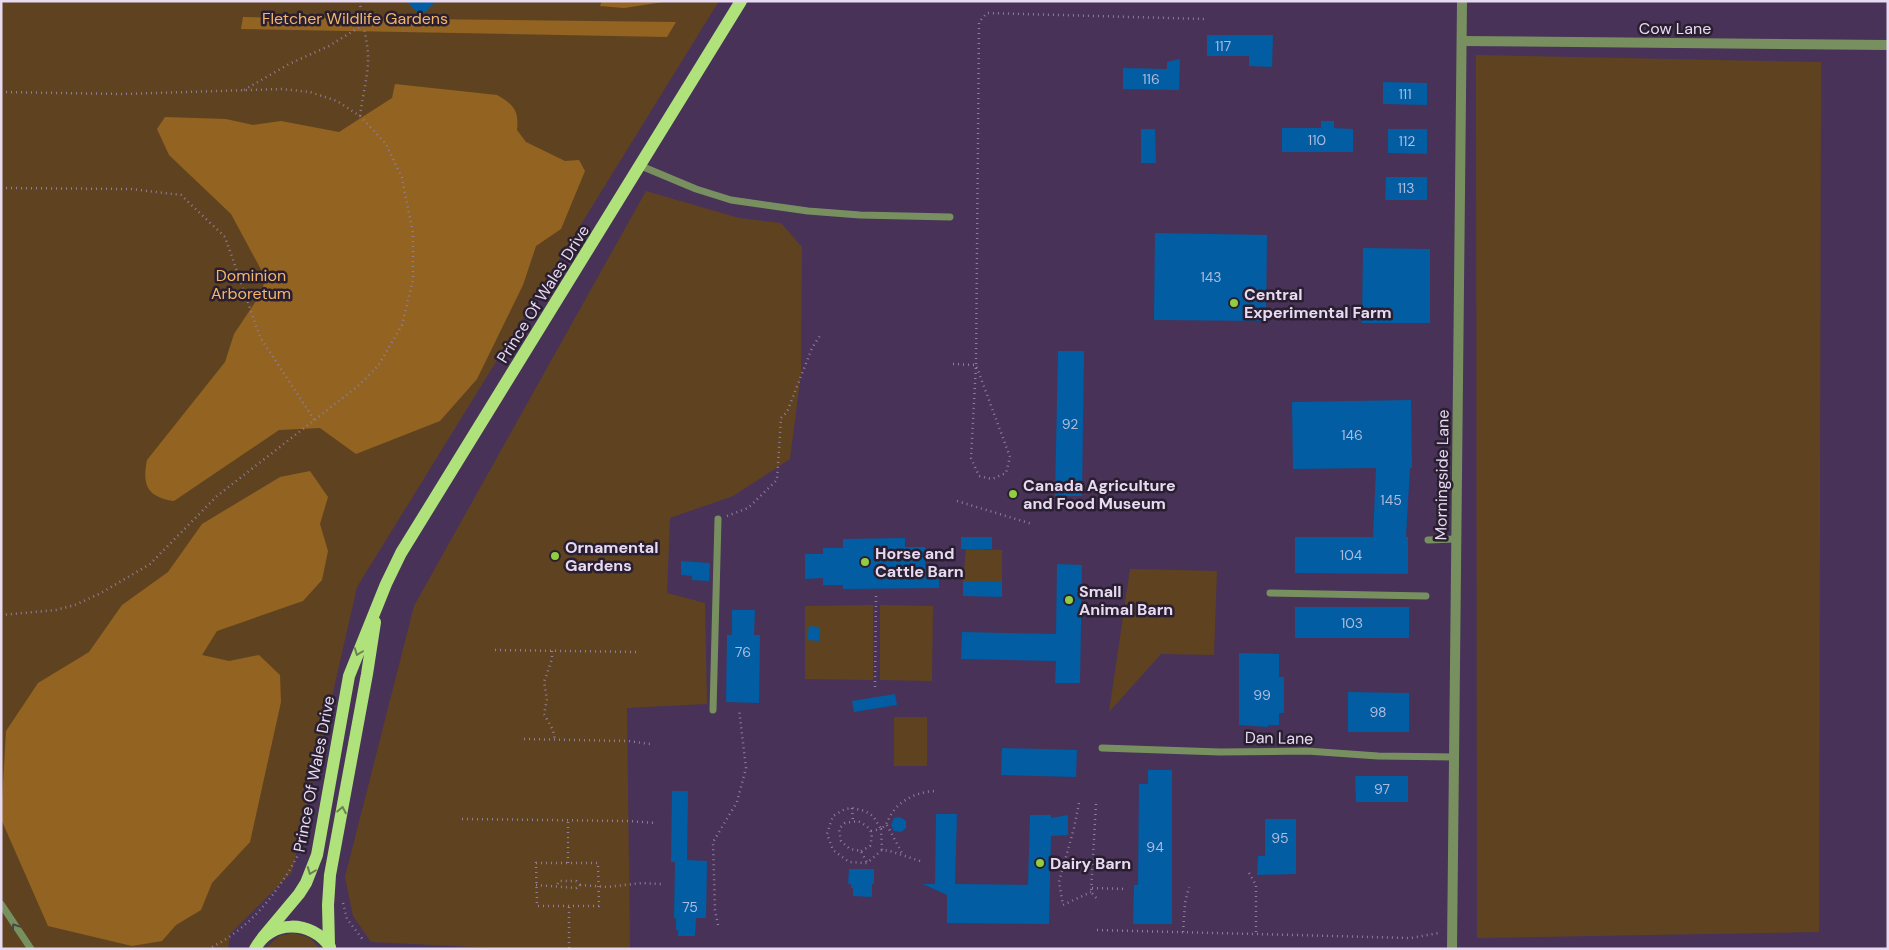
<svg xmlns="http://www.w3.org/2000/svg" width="1889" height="950" font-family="'DM Sans',sans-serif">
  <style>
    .green { fill: #5f4320 }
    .forest { fill: #936322 }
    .building { fill: #025da2 }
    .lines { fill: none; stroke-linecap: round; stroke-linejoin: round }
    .path { stroke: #907e9d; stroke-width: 2.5; stroke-dasharray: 1 4; stroke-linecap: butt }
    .lane { stroke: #789060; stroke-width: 7 }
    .street { stroke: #789060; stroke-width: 10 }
    .primary { stroke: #b0e27c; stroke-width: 12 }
    .oneway { stroke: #6c8056 }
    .oneway2 { stroke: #454741 }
    .poi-dot { fill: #90cd41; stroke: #291f30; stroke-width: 2 }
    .labels { text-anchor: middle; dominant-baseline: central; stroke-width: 5; stroke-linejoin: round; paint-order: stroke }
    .number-label { font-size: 14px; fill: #aebbdd }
    .park-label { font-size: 16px; fill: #f4b66a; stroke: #291f30 }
    .street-label { font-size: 16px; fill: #e7daf1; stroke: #291f30 }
    .poi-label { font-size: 16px; font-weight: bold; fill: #e7daf1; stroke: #291f30; text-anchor: start }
  </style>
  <rect width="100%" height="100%" fill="#483258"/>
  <g class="green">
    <polygon points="1,1 719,1 357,587 292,872 230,934 228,949 1,949"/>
    <polygon points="1476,55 1821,62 1819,932 1477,938"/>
    <polygon points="646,191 739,218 781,223 802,247 801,373 790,459 733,496 670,518 667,593 705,603 707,704 627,708 630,949 516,949 371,942 353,916 345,877 414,606"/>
    <polygon points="966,549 1002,550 1002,582 963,582"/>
    <polygon points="1130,569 1217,571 1214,655 1161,654 1109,712"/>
    <polygon points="873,605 873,680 805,679 805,606"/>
    <polygon points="880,605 933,606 932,681 880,680"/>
    <rect x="894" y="717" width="33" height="49"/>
    <polygon points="294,933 310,938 320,949 265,949 279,936"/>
  </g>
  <g class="forest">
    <polygon points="602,1 670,1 624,8 600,6"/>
    <polygon points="243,17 676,22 667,37 241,29"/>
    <path d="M395 84 497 95C514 105 519 110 517 130L526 142 565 161 579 160 585 171 561 229 536 246 523 285 477 379 440 421 356 454 320 428 279 430 174 501C147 497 142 485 147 460L225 362 234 334 262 292 265 277 231 214 169 155 157 129 165 117 226 119 253 125 281 121 339 132 392 98Z"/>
    <polygon points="310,471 328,497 320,524 328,551 322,580 303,601 217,631 202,655 229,661 259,655 280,675 281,702 250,842 212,883 201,910 176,925 162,941 132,946 48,926 1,819 6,731 38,683 89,652 122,605 168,572 202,524 280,477"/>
  </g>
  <g class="building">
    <polygon points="406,1 436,1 421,16"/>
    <polygon points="1207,35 1273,35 1272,67 1249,66 1249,56 1207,56"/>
    <polygon points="1180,59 1179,90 1123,89 1123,68 1167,69 1167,62"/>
    <polygon points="1383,82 1427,83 1427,105 1383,104"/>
    <polygon points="1321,121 1334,121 1334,128 1353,129 1353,152 1282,152 1282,128 1321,128"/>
    <polygon points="1141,129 1155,129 1156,163 1141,163"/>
    <polygon points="1388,129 1427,129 1427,154 1388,153"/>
    <polygon points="1386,177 1427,177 1427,200 1385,200"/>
    <polygon points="1155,233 1267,235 1266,321 1154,320"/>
    <polygon points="1363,248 1430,249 1430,323 1362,323"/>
    <polygon points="1058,351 1084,351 1082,496 1055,496"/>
    <polygon points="1411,400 1412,468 1410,468 1406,537 1408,537 1408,574 1295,573 1295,537 1373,537 1376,468 1293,469 1292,402"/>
    <rect x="961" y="537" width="31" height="12"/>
    <polygon points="905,538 905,547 925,547 925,570 939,570 939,588 843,589 843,585 823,585 823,578 805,579 805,554 823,554 823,548 843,548 843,539"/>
    <polygon points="681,561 710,563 709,581 692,580 692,576 681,575"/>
    <polygon points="1057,564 1082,565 1080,683 1055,683 1056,661 961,659 962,632 1056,634"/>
    <polygon points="963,582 1002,582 1002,597 963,596"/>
    <rect x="1295" y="607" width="114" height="31"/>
    <polygon points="732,610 755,610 754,635 760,635 759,703 726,702 727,635 732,635"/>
    <polygon points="809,626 820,627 819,641 807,640"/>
    <polygon points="1239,653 1279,654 1279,677 1284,677 1284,713 1279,713 1279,725 1268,725 1268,727 1239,725"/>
    <polygon points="1348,692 1409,693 1409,732 1348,732"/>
    <polygon points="895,694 897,705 854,712 852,701"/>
    <polygon points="1002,748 1077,750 1076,777 1001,775"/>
    <polygon points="1148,770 1172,770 1172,924 1133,924 1134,885 1138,885 1139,784 1148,784"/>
    <polygon points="1355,776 1408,776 1408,802 1356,802"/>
    <polygon points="672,791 688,791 687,860 707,861 706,918 696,918 695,936 678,936 678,930 676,930 676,918 674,918 675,862 671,862"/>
    <polygon points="936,814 957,814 955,884 1028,885 1030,815 1051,815 1051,818 1068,815 1068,835 1051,836 1049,924 947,923 947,895 923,884 935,884"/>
    <polygon points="900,817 906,821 906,828 901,832 894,831 891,825 894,818"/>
    <polygon points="1265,819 1296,819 1296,874 1257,875 1258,856 1265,856"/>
    <polygon points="849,869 874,869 874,884 872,884 872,897 853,896 853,888 851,888 851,884 848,884"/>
  </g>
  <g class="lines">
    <g class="path">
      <path d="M360 1C361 22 369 42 368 63 367 80 362 99 360 116"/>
      <polyline points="244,90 289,64 329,46 363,25"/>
      <polyline points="1,92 122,94 282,89 310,92 337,101 360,116 386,144 402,178 413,233 413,280 402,325 378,366 358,386 217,496 150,564 101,593 75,605 56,610 1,615"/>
      <polyline points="1,188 131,189 181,195 225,237 260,337 315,421"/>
      <polyline points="953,364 976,365 1010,457 1006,473 992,479 979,476 971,458 976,365 979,22 987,13 1205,19"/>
      <polyline points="957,501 1032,524"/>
      <polyline points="727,516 748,508 777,480 781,418 787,412 812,348 821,334"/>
      <polyline points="495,650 638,652"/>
      <polyline points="552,651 552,659 544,682 547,699 544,714 553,730 555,740"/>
      <polyline points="875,687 876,594"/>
      <polyline points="524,739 628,741 650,744"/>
      <polyline points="1079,803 1074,828 1059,882 1063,905 1091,892"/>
      <polyline points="1096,804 1091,892 1098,900"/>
      <polyline points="852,808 853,822"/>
      <polyline points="462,819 628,821 655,823"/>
      <polyline points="887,825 903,855"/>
      <polyline points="871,831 881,829 882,850"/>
      <path d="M861 851 870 846C874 831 871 828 858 821L845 823 839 829 841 841 850 849 861 851 867 863"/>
      <path d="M920 861 890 851 882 850 867 863 849 862 833 850 827 834 833 816 845 809 852 808 865 811 873 816 881 829C888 824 888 819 892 813 902 798 921 791 937 791"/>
      <polygon points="536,863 598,863 599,906 537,906"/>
      <polyline points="568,863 568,820"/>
      <polyline points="1249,873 1256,885 1256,934"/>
      <polyline points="536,885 576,888 580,885 576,881 559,881 557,885"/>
      <polyline points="580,885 607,887 642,883 662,884"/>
      <polyline points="1092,888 1127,889"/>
      <polyline points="343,903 347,919 364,941"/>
      <polyline points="569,907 569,949"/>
      <polyline points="718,925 715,910 713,842 737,802 746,768 739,709"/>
      <polyline points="1097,930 1411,938 1439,933"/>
      <polyline points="1183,932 1185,903 1189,887"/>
      <path d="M212 947C243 931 266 907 285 877 292 868 296 856 304 847"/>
    </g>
    <g class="lane">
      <polyline points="641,166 696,189 731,200 808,211 860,215 950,217"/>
      <polyline points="1428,540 1456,539"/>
      <polyline points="1270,593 1426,596"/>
      <polyline points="713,710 718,519"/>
      <polyline points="1102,748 1220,752 1307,751 1378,756 1455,757"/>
      <polyline points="1,904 31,949"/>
    </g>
    <g class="street">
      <polyline points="1462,41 1888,45"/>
      <polyline points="1452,949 1462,1"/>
    </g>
    <g class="primary">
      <polyline points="263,937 299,894 306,883 317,855 349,676 386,584 401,553 741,1"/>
      <polyline points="329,945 328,905 330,875 367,674 375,622"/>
      <path d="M255 949C270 919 312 920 330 947"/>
    </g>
  </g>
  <defs><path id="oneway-chevron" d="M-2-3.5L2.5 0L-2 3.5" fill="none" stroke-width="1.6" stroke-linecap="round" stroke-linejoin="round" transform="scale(1.25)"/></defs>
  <g class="oneway">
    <use href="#oneway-chevron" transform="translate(358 652) rotate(111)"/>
    <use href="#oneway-chevron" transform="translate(342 810) rotate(-79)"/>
    <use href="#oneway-chevron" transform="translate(311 871) rotate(111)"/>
  </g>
  <use class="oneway2" href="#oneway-chevron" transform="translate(15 927) rotate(-124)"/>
  <g class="poi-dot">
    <circle cx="1234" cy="303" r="5"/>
    <circle cx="1013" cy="494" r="5"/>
    <circle cx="555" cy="556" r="5"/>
    <circle cx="865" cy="562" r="5"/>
    <circle cx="1069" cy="600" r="5"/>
    <circle cx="1040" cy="863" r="5"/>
  </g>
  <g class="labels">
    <g class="number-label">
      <text x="1223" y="46">117</text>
      <text x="1151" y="79">116</text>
      <text x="1405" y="94">111</text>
      <text x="1317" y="140">110</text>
      <text x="1407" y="141">112</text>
      <text x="1406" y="188">113</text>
      <text x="1211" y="277">143</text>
      <text x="1070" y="424">92</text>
      <text x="1352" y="435">146</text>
      <text x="1391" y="500">145</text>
      <text x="1351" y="555">104</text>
      <text x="1352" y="623">103</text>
      <text x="743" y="652">76</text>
      <text x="1262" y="695">99</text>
      <text x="1378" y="712">98</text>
      <text x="1382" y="789">97</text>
      <text x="1280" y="838">95</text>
      <text x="1155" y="847">94</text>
      <text x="690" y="907">75</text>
    </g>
    <g class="park-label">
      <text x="355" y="18">Fletcher Wildlife Gardens</text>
      <text x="251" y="275">Dominion<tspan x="251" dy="18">Arboretum</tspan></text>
    </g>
    <g class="street-label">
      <text x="1675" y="28">Cow Lane</text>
      <text transform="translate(543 294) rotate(-58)">Prince Of Wales Drive</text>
      <text transform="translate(1442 475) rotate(-89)">Morningside Lane</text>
      <text transform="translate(1279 738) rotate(1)">Dan Lane</text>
      <text transform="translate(314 774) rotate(-79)">Prince Of Wales Drive</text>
    </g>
    <g class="poi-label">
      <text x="1244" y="294">Central<tspan x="1244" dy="18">Experimental Farm</tspan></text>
      <text x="1023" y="485">Canada Agriculture<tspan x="1023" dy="18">and Food Museum</tspan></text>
      <text x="565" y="547">Ornamental<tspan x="565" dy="18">Gardens</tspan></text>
      <text x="875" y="553">Horse and<tspan x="875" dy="18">Cattle Barn</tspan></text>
      <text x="1079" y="591">Small<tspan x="1079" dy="18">Animal Barn</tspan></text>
      <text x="1050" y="863">Dairy Barn</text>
    </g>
  </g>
  <rect width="1889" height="950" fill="none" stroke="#e7daf1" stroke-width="5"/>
</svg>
